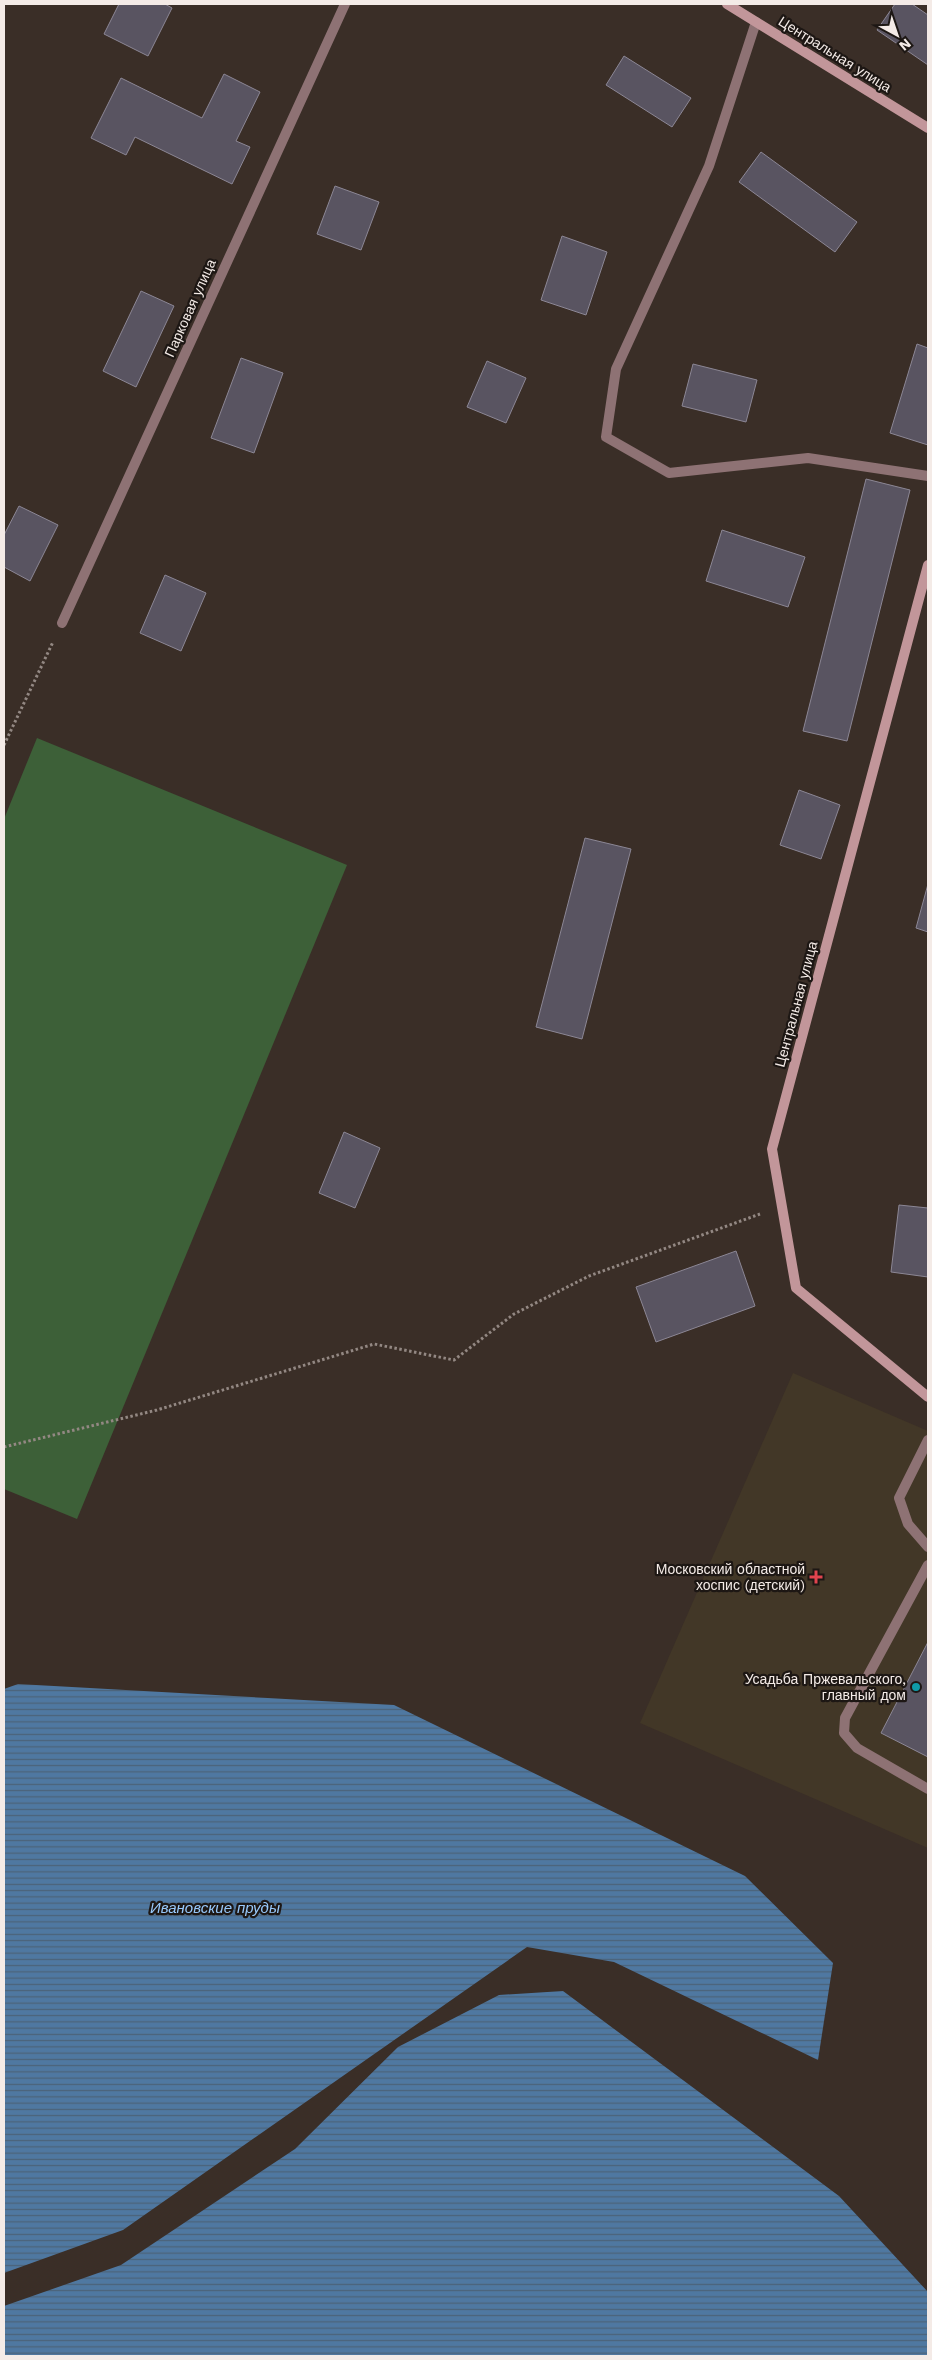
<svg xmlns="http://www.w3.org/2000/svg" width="932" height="2360" font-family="'Work Sans',sans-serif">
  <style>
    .medical { fill: #423727 }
    .park { fill: #3d6038 }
    .water { fill: url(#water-rules) }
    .building { fill: #595461; stroke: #8c8795 }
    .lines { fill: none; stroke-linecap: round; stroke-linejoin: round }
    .path { stroke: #938883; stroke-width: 3; stroke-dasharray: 2.5 2.5; stroke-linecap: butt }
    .lane { stroke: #8e7274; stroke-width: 10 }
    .street { stroke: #8e7274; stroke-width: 10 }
    .secondary { stroke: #c2969a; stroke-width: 10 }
    .health-dot { fill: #e0444e; stroke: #1d1714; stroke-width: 2 }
    .culture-dot { fill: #0f9aa8; stroke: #1d1714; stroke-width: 2 }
    .labels { text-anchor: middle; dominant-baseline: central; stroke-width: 4.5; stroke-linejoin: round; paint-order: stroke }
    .street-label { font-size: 14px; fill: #f4ebe7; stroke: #1d1714 }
    .poi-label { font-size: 14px; fill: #f4ebe7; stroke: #1d1714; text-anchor: end }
    .water-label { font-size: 15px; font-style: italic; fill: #98c9fb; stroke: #1d1714 }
  </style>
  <defs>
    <pattern id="water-rules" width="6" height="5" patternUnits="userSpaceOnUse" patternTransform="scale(1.25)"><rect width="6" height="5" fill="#4f78a1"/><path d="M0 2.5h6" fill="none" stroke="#4c6278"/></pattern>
  </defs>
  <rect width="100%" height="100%" fill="#3a2e27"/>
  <polygon class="medical" points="793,1373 928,1431 928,1848 640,1723"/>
  <polygon class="park" points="37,738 347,865 77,1519 4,1489 4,819"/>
  <g class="water">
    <polygon points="18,1684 394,1705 745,1876 833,1963 818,2060 614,1962 527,1947 123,2230 4,2273 4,1689"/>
    <polygon points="563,1991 839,2196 928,2292 928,2356 4,2356 4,2306 121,2265 295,2149 398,2047 499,1995"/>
  </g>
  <g class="building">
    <polygon points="119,4 165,4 172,8 148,56 104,34"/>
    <polygon points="895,4 912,4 928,15 928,65 877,30"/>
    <polygon points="624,56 691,98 672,127 606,85"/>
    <polygon points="224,74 260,92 236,141 250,147 232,184 135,137 126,155 91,138 121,78 202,118"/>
    <polygon points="761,152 857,222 835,252 739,182"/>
    <polygon points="335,186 379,202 361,250 317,234"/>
    <polygon points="562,236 607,252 586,315 541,300"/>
    <polygon points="141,291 174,306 136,387 103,371"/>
    <polygon points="917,344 928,348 928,445 890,433"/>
    <polygon points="241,358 283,373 254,453 211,438"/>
    <polygon points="487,361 526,378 506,423 467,407"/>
    <polygon points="693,364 757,380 746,422 682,406"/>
    <polygon points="866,479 910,490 847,741 803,731"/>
    <polygon points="19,506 58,525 30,581 4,567 4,535"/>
    <polygon points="722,530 805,557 788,607 706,581"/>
    <polygon points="165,575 206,593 181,651 140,633"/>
    <polygon points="799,790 840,805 821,859 780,845"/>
    <polygon points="585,838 631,849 582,1039 536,1027"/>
    <polygon points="928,884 928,932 916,928"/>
    <polygon points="344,1132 380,1148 355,1208 319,1193"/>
    <polygon points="899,1205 928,1208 928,1277 891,1272"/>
    <polygon points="736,1251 755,1306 656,1342 636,1287"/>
    <polygon points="928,1642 928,1757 881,1733"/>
  </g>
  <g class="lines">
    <g class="path">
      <polyline points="4,745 53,642"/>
      <polyline points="4,1447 157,1410 374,1344 454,1360 514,1314 589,1276 760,1214"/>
    </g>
    <g class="lane">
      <polyline points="756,22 709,166 616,369 606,437 669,473 808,458 928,476"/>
      <polyline points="928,1440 899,1498 908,1524 928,1547"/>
      <polyline points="928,1565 845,1718 844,1733 857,1748 928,1789"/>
    </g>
    <polyline class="street" points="62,623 345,4"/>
    <g class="secondary">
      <polyline points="727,4 928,128"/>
      <polyline points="928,565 772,1149 796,1288 928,1397"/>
    </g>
  </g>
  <path class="health-dot" d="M813.5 1569.5h5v5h5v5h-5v5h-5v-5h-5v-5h5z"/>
  <circle class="culture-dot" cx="916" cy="1687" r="5"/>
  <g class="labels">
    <g class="street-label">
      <text transform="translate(835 54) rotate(32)">Центральная улица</text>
      <text transform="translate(190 308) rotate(-66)">Парковая улица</text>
      <text transform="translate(796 1004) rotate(-75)">Центральная улица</text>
    </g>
    <g class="poi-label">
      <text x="805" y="1569">Московский областной<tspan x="805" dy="16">хоспис (детский)</tspan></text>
      <text x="906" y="1679">Усадьба Пржевальского,<tspan x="906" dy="16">главный дом</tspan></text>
    </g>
    <g class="water-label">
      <text x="215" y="1908">Ивановские пруды</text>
    </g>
  </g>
  <rect width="932" height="2360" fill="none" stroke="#f4ebe7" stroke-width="10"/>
  <g transform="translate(897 35) rotate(140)" stroke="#1d1714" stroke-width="4" paint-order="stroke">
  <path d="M0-4L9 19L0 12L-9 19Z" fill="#f4ebe7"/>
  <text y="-8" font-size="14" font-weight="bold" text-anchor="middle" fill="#f4ebe7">N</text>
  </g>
</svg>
